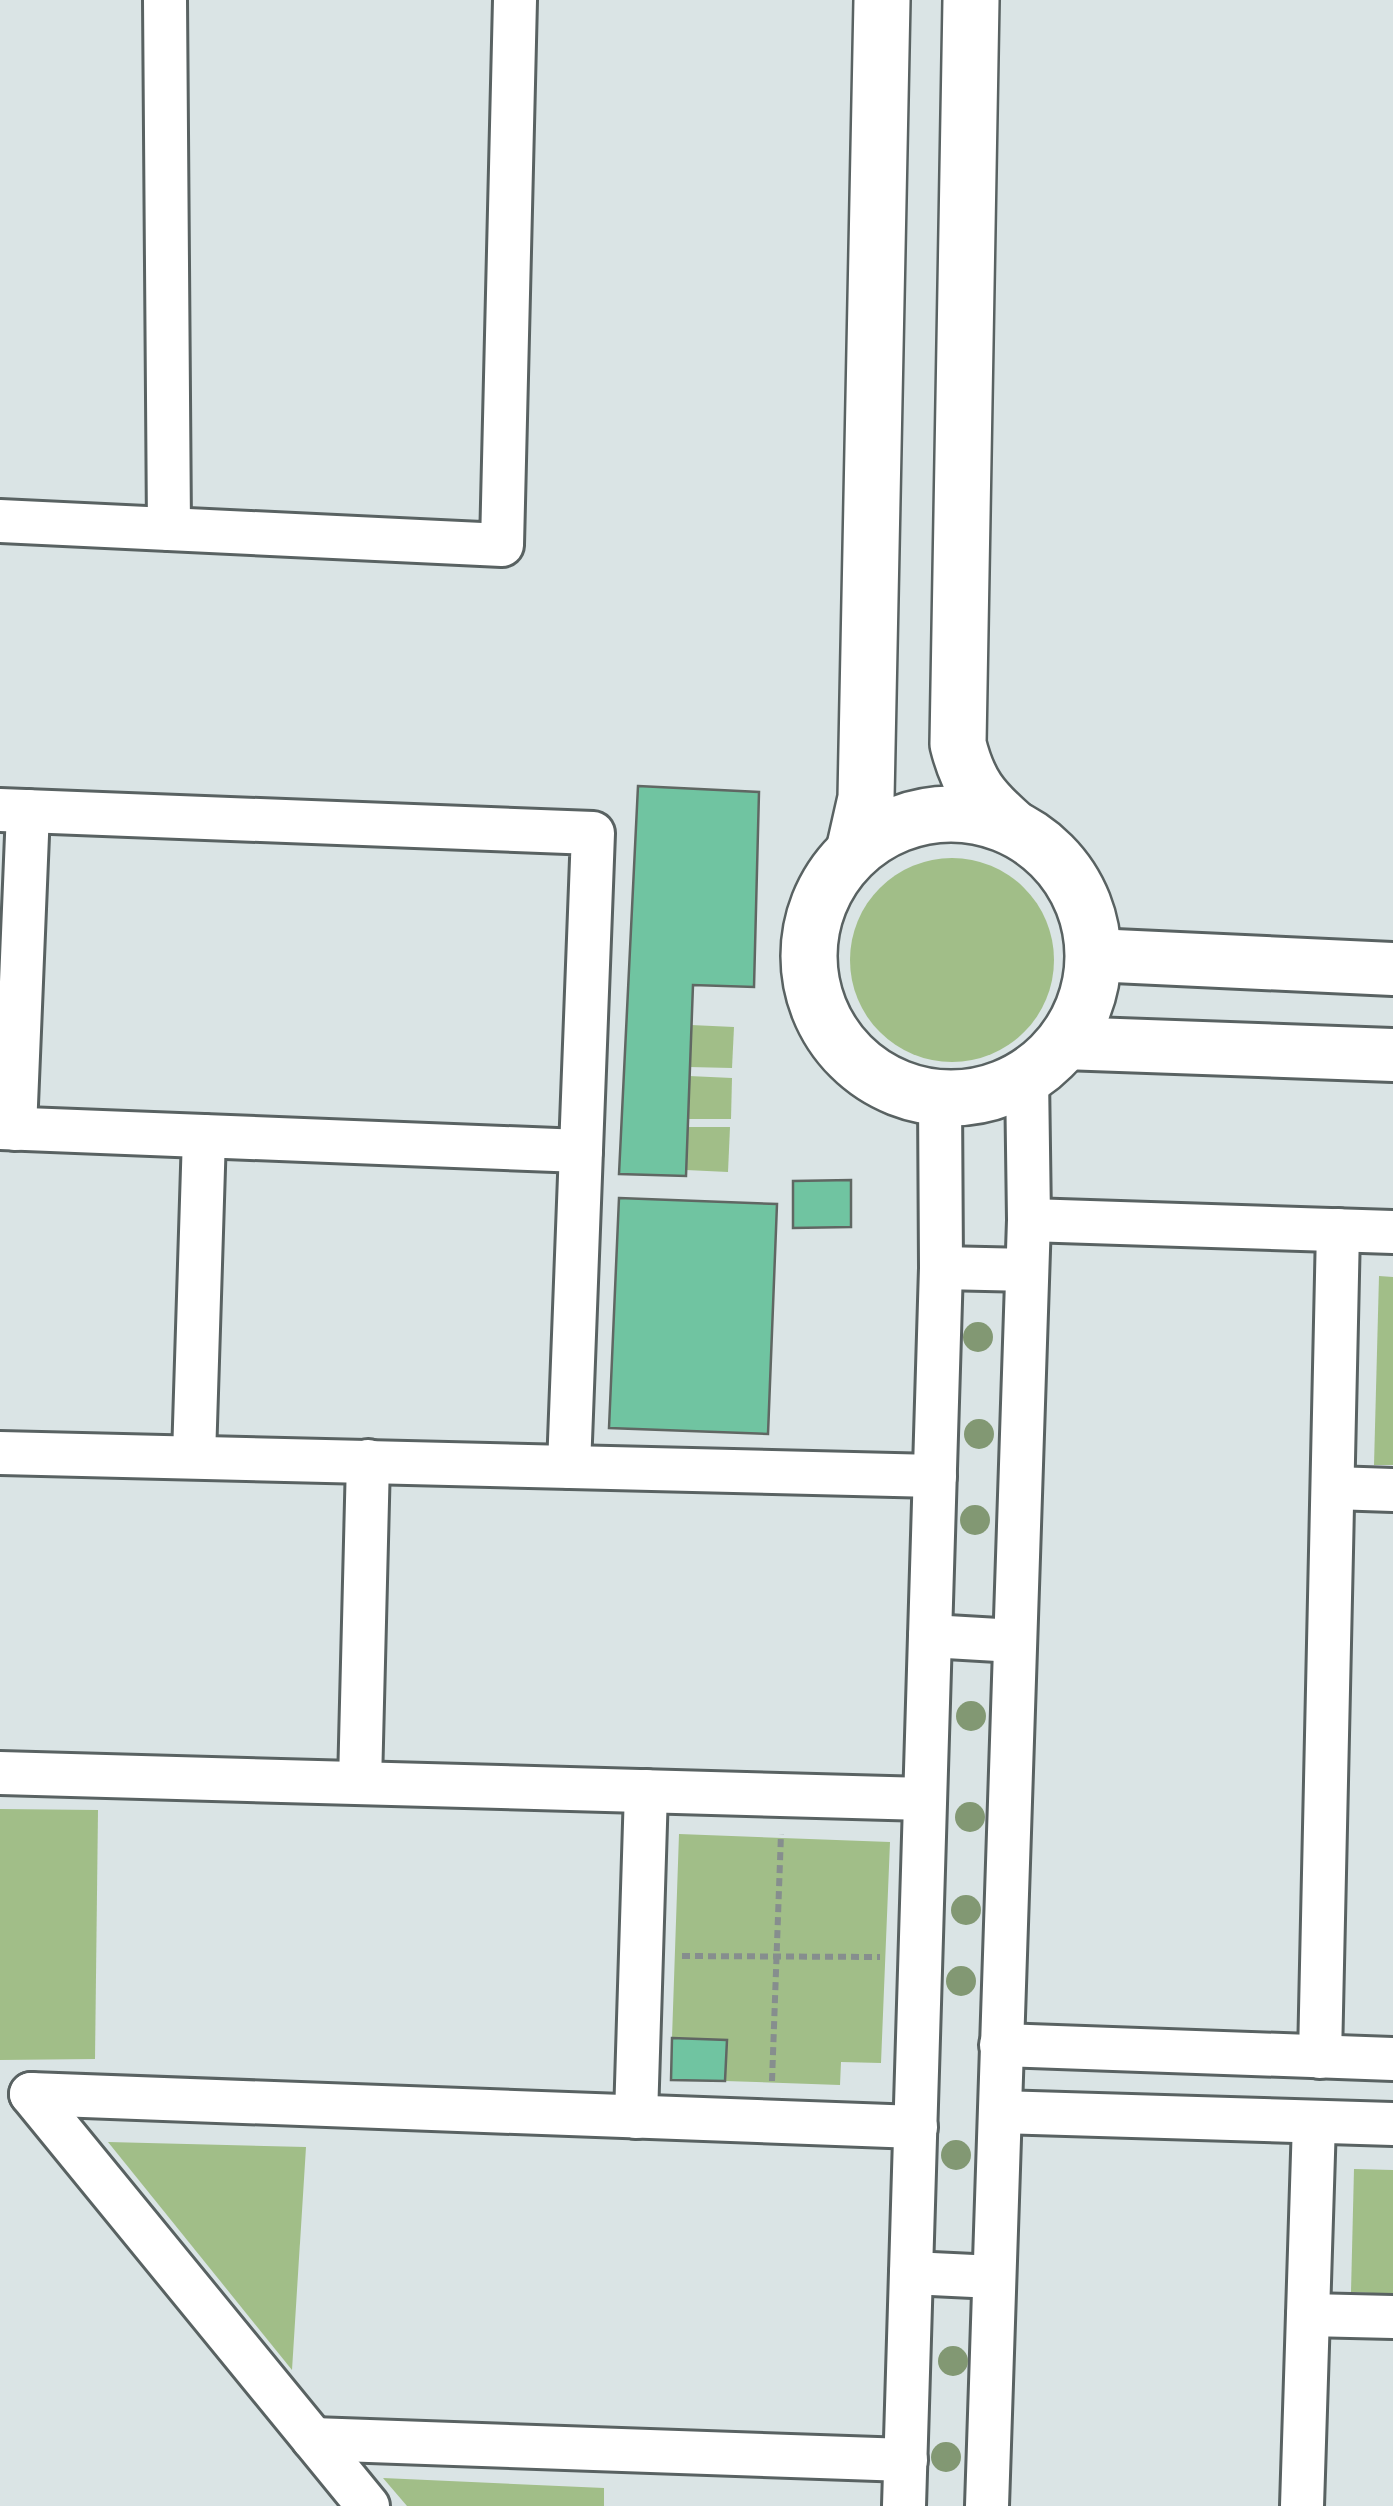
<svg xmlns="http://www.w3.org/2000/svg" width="1393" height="2506" font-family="Manrope,sans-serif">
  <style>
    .green { fill: #a1be88 }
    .building { fill: #70c4a1; stroke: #606763; stroke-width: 2.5 }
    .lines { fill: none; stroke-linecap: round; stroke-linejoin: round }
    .minor-casing { stroke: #596262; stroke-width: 48 }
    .tertiary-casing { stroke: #596262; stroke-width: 58 }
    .secondary-casing { stroke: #596262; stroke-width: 60 }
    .path { stroke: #868e8e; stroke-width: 6; stroke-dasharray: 8 5; stroke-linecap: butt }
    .minor { stroke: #fff; stroke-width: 42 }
    .tertiary { stroke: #fff; stroke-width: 52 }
    .secondary { stroke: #fff; stroke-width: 55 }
    .tree { fill: #829873 }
  </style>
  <rect width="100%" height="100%" fill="#dae4e5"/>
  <g class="green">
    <circle cx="952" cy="960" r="102"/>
    <polygon points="691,1025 734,1027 732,1068 689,1067"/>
    <polygon points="689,1076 732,1078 731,1119 688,1119"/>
    <polygon points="687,1127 730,1127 728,1172 686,1170"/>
    <polygon points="1379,1276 1393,1277 1393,1465 1374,1465"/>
    <polygon points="0,1809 98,1810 95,2059 0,2060"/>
    <polygon points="679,1834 890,1842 881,2063 841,2062 840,2085 725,2081 726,2040 672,2038"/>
    <polygon points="108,2142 306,2147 292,2370"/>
    <polygon points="1354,2169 1393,2170 1393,2294 1351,2292"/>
    <polygon points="383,2478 604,2488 604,2506 407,2506"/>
  </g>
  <g class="building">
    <polygon points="638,786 759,792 754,987 693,985 686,1176 619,1174"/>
    <polygon points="851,1180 851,1227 793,1228 793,1181"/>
    <polygon points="619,1198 777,1204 768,1434 609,1428"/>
    <polygon points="672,2038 727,2040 725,2081 671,2080"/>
  </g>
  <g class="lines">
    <g class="minor-casing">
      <g id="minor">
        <polyline points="165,0 169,529"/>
        <polyline points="0,521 502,545 515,0"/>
        <polyline points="0,810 593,833 569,1467"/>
        <polyline points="0,1128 581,1151"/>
        <polyline points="15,1129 28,811"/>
        <polyline points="1029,1220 1393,1232"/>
        <polyline points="941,1268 1027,1270"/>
        <polyline points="0,1453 935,1476"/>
        <polyline points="194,1457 204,1136"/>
        <polyline points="1333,1488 1393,1490"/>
        <polyline points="930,1636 1015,1641"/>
        <polyline points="0,1773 925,1799"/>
        <polyline points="360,1783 368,1461"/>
        <polyline points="1001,2045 1393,2059"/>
        <polyline points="1320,2057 1338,1230"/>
        <polyline points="31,2094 916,2127"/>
        <polyline points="31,2094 368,2506"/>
        <polyline points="1000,2112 1393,2124"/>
        <polyline points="636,2117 646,1791"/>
        <polyline points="911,2273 994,2277"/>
        <polyline points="1308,2315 1393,2317"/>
        <polyline points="313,2439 906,2460"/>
        <polyline points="904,2506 941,1268 940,1097"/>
        <polyline points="987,2506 1029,1220 1027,1076"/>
        <polyline points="1302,2506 1314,2122"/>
      </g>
    </g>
    <g class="tertiary-casing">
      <g id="tertiary">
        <polyline points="1093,955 1393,969"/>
        <polyline points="1064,1043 1393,1055"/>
      </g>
    </g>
    <g class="secondary-casing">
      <g id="secondary">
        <path d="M971 0 958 744C968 784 981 800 1012 827"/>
        <circle cx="951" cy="956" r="142"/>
        <polyline points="854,851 866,798 882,0"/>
      </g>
    </g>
    <g class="path">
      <polyline points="682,1956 880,1957"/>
      <polyline points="772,2081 781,1834"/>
    </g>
    <use href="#minor" class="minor"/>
    <use href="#tertiary" class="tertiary"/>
    <use href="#secondary" class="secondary"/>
  </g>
  <g class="tree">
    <circle cx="978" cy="1337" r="15"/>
    <circle cx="979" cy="1434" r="15"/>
    <circle cx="975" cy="1520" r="15"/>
    <circle cx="971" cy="1716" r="15"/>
    <circle cx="970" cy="1817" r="15"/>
    <circle cx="966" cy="1910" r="15"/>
    <circle cx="961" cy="1981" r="15"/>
    <circle cx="956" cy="2155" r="15"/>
    <circle cx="953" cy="2361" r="15"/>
    <circle cx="946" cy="2457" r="15"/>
  </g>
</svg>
